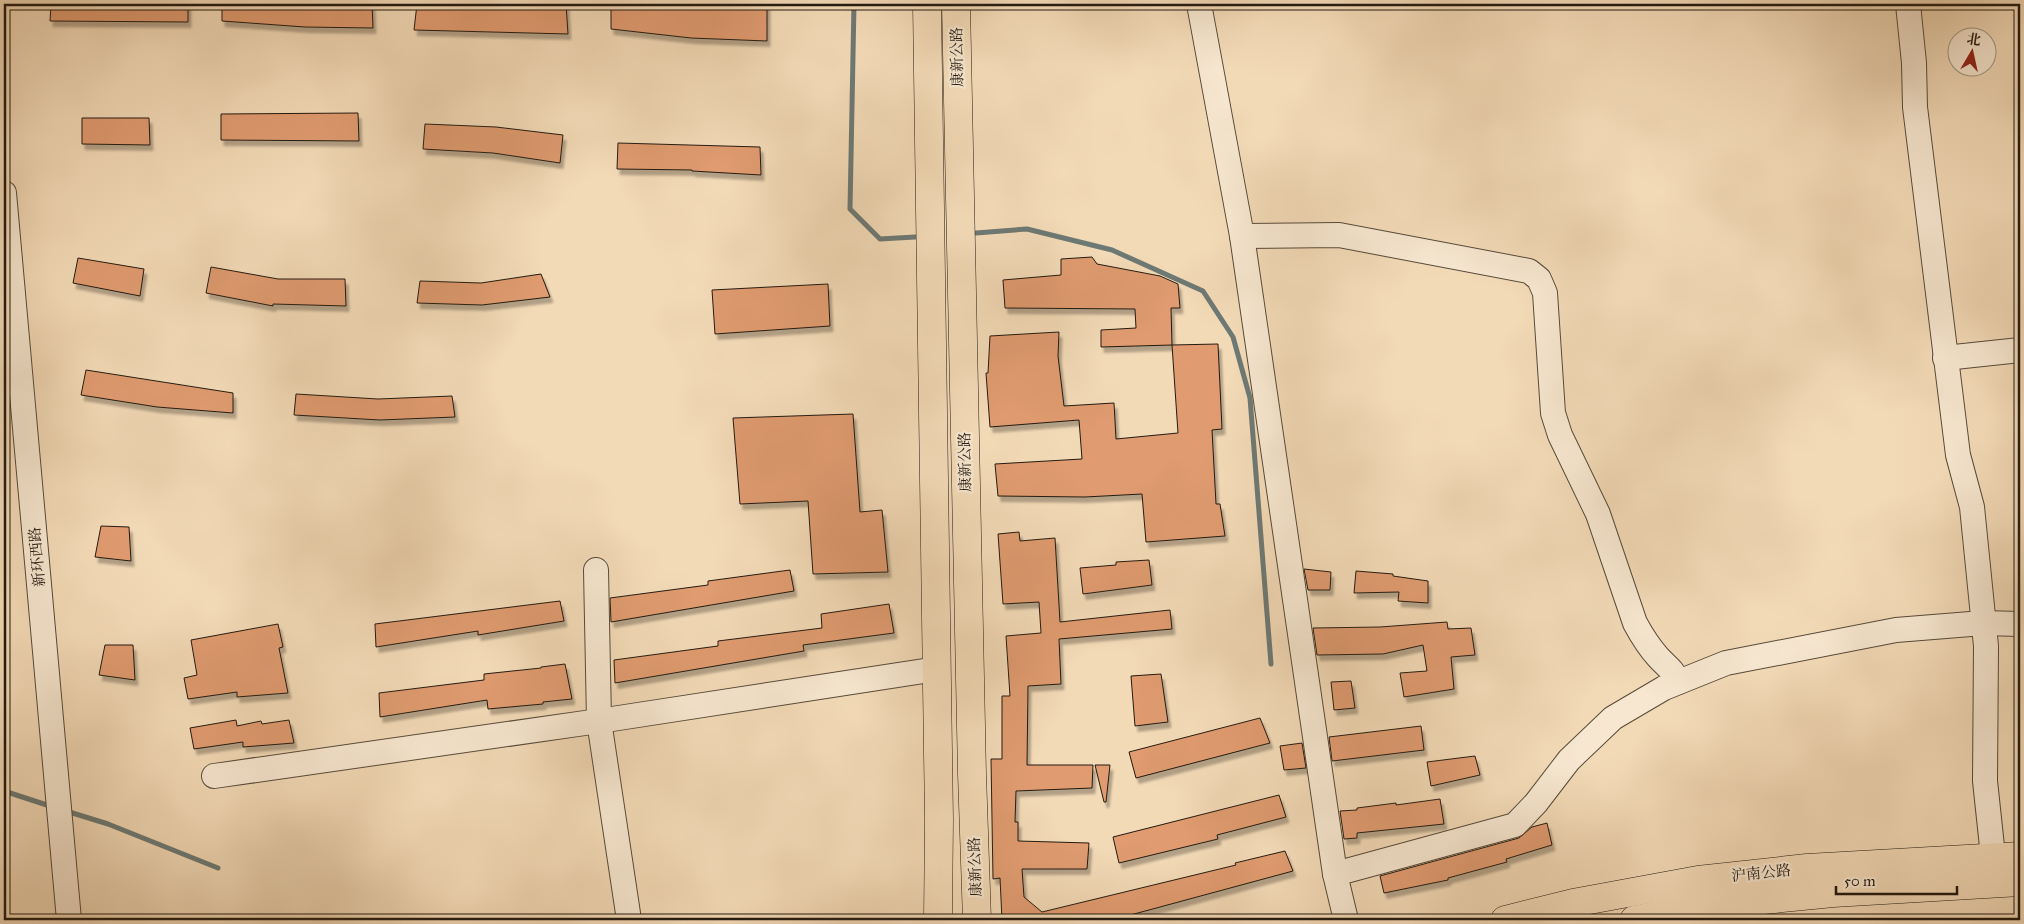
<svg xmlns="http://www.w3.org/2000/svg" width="2024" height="924" font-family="'IM FELL Great Primer','Noto Serif SC',serif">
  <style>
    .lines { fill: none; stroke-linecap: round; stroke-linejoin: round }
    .stream { stroke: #6d7974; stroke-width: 5 }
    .building { fill: #e09b6f; stroke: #231a11; filter: url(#shadow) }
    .minor-casing { stroke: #574a3a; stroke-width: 26 }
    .major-casing { stroke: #231a11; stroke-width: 29 }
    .minor { stroke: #f7e7d0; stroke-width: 24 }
    .major { stroke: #f3dab7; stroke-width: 28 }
    .labels { text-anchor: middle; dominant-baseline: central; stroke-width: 4.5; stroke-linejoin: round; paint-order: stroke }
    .street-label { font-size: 15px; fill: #231a11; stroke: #f7e7d0 }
  </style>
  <defs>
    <filter id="shadow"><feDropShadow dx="3" dy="5.5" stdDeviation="1" flood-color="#0004"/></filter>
  </defs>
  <rect width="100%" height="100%" fill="#f3dab7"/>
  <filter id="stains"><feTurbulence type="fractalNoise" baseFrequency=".004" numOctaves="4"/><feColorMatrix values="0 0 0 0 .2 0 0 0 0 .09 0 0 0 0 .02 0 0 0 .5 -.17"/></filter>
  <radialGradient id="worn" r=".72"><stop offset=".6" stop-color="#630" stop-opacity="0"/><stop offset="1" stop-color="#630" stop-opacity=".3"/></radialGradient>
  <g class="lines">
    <g class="stream">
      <polyline points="854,4 850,209 880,239 915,237"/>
      <polyline points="976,233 1027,229 1112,250 1203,291 1233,337 1250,398 1271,664"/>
      <polyline points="4,791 53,807"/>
      <polyline points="66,811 108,824 218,868"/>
    </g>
  </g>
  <g class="building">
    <polygon points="51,4 188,4 188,22 50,21"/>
    <polygon points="222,4 372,4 373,28 305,27 222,21"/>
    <polygon points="417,4 500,8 527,7 527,4 566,4 568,34 414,30"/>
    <polygon points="611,4 767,4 767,41 691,38 611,29"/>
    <polygon points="358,113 359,141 221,140 221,114"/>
    <polygon points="82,118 149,118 150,145 82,144"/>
    <polygon points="425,124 496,127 563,135 560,163 493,153 423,149"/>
    <polygon points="618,143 760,147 761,175 692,171 692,170 617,169"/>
    <polygon points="1092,257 1097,264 1160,276 1178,284 1180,308 1171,308 1172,345 1101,347 1101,330 1136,328 1135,309 1005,308 1003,280 1061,275 1061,259"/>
    <polygon points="78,258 144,269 140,296 73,283"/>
    <polygon points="211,267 278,279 345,279 346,306 273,304 273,306 206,293"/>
    <polygon points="541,274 550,297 482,305 417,303 420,281 481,283"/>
    <polygon points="828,284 830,326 715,334 712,290"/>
    <polygon points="1059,332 1058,356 1064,406 1114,403 1116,439 1178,433 1172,345 1218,344 1222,429 1212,430 1216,504 1220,504 1225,536 1146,542 1142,494 1085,497 998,496 995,464 1082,459 1079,420 990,427 986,373 988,373 990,336"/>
    <polygon points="86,370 233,393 233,413 157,407 81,395"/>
    <polygon points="296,394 378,399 452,396 455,417 380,420 294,415"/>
    <polygon points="853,414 860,512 882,510 888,572 813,574 808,501 740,504 733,418"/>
    <polygon points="101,526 129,527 131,561 95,557"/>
    <polygon points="1019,532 1020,541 1055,538 1060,622 1170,610 1172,629 1059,639 1061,684 1028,686 1027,765 1093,765 1092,788 1016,791 1015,822 1018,822 1018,841 1089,843 1087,869 1022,869 1024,897 1042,912 1236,865 1235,863 1285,851 1293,871 1112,920 1002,920 1000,878 993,879 991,759 1002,759 1002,696 1010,696 1006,636 1041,633 1039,602 1003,604 998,534"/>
    <polygon points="1149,560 1152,585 1083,594 1080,568 1116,565 1116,562"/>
    <polygon points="1304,569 1331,572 1330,590 1308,590"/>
    <polygon points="790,570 794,591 611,622 610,598 708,585 708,581"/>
    <polygon points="1356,571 1393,574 1393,576 1428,581 1428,603 1398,601 1399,592 1354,593"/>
    <polygon points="560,601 564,621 478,635 478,631 376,647 375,624"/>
    <polygon points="889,604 894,633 803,645 804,651 615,683 614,660 718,646 718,641 822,628 821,614"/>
    <polygon points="1447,622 1448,629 1471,628 1475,655 1451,657 1454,689 1404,697 1400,673 1427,671 1423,645 1383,654 1317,655 1313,628 1380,627"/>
    <polygon points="278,624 283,647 279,648 288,693 237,697 237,692 188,699 184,678 197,675 191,640"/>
    <polygon points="105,645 133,645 135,680 99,675"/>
    <polygon points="565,664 572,699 543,702 543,704 488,709 487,700 380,717 379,693 484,680 484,674 541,668 541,667"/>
    <polygon points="1161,674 1168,722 1135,726 1131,676"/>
    <polygon points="1351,681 1355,708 1334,710 1331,682"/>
    <polygon points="1260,718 1270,743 1136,778 1129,752"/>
    <polygon points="236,720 237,726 261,721 262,724 289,720 294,743 243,747 243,742 194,749 190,728"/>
    <polygon points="1421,726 1424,750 1332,761 1329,737"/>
    <polygon points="1302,743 1306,768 1284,770 1280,746"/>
    <polygon points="1475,756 1480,775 1431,786 1427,762"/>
    <polygon points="1095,765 1110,765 1106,802 1104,802"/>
    <polygon points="1279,795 1286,817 1217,835 1218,839 1119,863 1113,837"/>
    <polygon points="1440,799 1444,824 1357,833 1357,838 1344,839 1340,811 1357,810 1357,808 1396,803 1396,805"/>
    <polygon points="1547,823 1552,845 1506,859 1507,862 1448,878 1448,880 1384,893 1380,876 1519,838 1532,827"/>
  </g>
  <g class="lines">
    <g class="minor-casing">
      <g id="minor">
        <polyline points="1199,4 1242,236 1335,874 1346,920"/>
        <polyline points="1908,4 1914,63 1915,107 1958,455 1972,507 1986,646 1985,781 1993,856"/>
        <polyline points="4,193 69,920"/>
        <path d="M1242 236 1339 235 1529 271 1539 279 1545 293 1553 413 1560 435 1598 514 1635 623C1642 636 1649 647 1658 657 1667 667 1673 669 1678 682"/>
        <polyline points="1945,358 2020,350"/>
        <polyline points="596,570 599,721 629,920"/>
        <polyline points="214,776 599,721 937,669"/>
        <polyline points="1335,874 1515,825 1536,803 1569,760 1613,718 1664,688 1726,663 1896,630 1983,623 2020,624"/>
      </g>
    </g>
    <g class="major-casing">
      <g id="major">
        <polyline points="927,4 939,820 938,920"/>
        <polyline points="956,4 972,774 977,920"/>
        <polyline points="1505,920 1573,903 1698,880 1807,868 2020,856"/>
        <polyline points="1634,920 1704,906 1833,893 2020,882"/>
      </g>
    </g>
    <use href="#minor" class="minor"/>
    <use href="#major" class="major"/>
  </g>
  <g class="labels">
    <g class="street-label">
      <text transform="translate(957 57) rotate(-91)">康新公路</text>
      <text transform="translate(965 462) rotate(-91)">康新公路</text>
      <text transform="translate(37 557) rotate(-95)">新环西路</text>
      <text transform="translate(975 867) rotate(-92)">康新公路</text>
      <text transform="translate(1761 873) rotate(-6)">沪南公路</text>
    </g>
  </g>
  <rect width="2024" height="924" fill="none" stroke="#f3dab7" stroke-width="20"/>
  <rect x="5" y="5" width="2014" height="914" fill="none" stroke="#231a11" stroke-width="2.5"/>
  <rect x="10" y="10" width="2004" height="904" fill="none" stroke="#231a11"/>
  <g transform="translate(1972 52) rotate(9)"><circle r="24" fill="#f7e7d0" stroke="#a29584"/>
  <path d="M0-4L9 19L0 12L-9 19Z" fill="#8f2418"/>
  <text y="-8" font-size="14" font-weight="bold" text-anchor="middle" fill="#231a11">北</text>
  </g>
  <path d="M1836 886v8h121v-8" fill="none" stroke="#231a11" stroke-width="2.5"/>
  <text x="1844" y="886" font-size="15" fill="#231a11" stroke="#f7e7d0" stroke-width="4" paint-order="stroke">50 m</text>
  <rect width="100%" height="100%" filter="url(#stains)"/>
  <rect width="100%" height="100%" fill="url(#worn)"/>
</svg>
